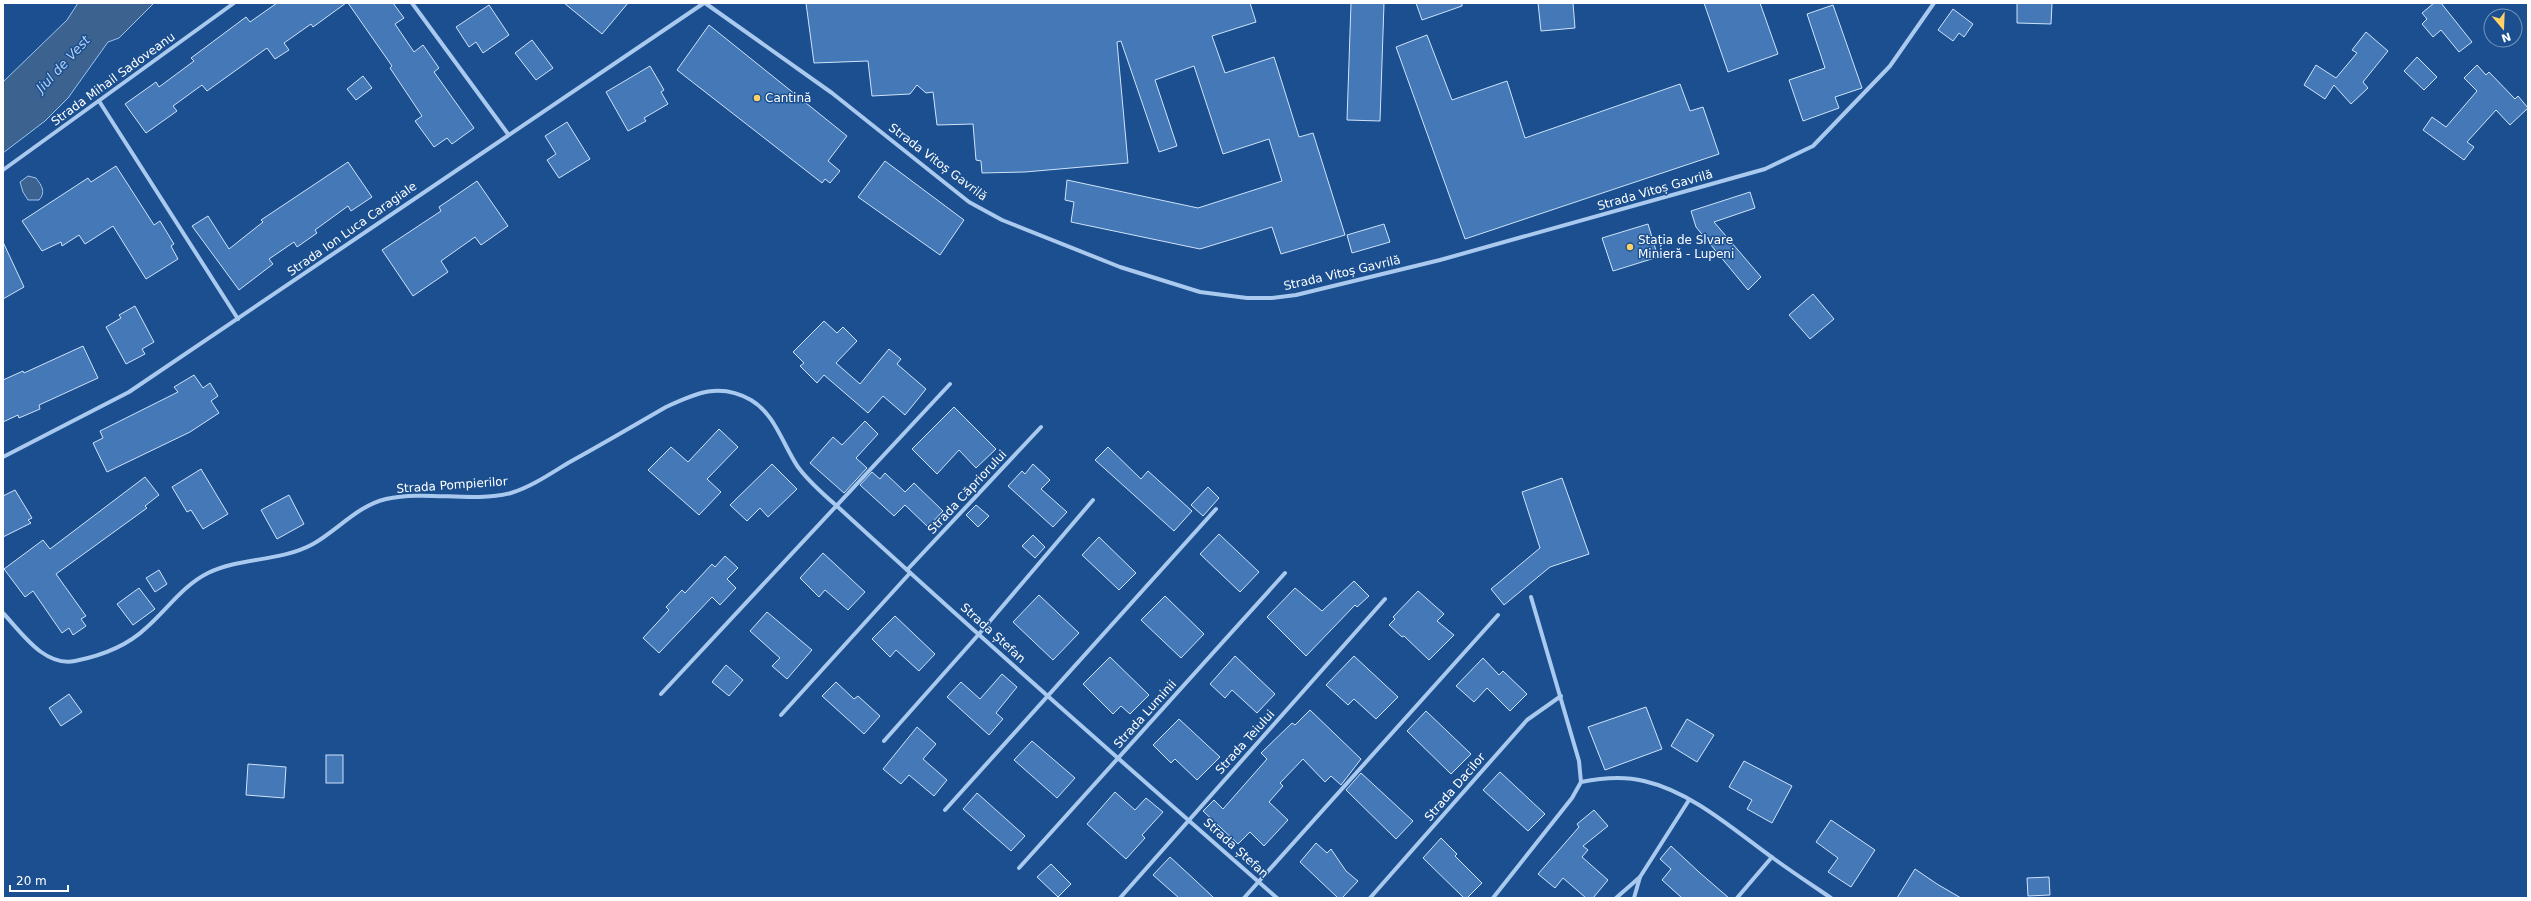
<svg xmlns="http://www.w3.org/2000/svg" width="2531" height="901" font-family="'DejaVu Sans',sans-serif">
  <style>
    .water { fill: #3c6290; stroke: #9cc4f0 }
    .building { fill: #4478b7; stroke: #cfe3fa }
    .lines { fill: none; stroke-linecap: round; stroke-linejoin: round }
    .street { stroke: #a9c9ee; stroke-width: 4 }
    .poi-dot { fill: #ffd166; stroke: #1b4f8f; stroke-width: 1.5 }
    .labels { text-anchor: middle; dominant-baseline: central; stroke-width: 3; stroke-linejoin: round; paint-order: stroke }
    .street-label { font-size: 12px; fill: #fff; stroke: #1b4f8f }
    .poi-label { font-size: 12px; fill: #fff; stroke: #1b4f8f; text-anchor: start }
    .water-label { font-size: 13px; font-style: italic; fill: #b5d3f5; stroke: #1b4f8f }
  </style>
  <rect width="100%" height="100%" fill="#1b4f8f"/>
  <g class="water">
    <polygon points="78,3 154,3 119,38 108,42 68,98 45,121 3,153 3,82 67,20"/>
    <path d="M28 176 36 178C42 186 46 192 39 200H28L23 192 20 182Z"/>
  </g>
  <g class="building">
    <polygon points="277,3 346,3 313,27 311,24 284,43 289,50 275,59 267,48 207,91 202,85 173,106 177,111 146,133 125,104 156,82 159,87 194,61 191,58 246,17 250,22"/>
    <polygon points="348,3 393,3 404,18 395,24 414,52 423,45 439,68 434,72 474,128 452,144 447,138 434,147 415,121 422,116 390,68 392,66"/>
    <polygon points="564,3 628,3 602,34"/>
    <polygon points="806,3 1250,3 1256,22 1212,36 1225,73 1274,57 1299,137 1313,133 1345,235 1281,254 1272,227 1200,249 1071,222 1074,202 1065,200 1067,180 1198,208 1282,181 1269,139 1223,154 1194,66 1155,80 1177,146 1159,152 1121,41 1117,42 1128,163 1025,172 982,173 981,161 976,160 973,124 937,125 933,92 926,93 917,85 910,94 872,96 868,61 814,63"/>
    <polygon points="1351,3 1384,3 1380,121 1347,120"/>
    <polygon points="1416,3 1462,3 1462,6 1422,20"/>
    <polygon points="1538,3 1573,3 1575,28 1541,31"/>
    <polygon points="1704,3 1760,3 1778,54 1728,72"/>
    <polygon points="2017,3 2052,3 2051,24 2017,23"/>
    <polygon points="2434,3 2441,3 2472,42 2459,52 2441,30 2433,37 2422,24 2427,19 2422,13"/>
    <polygon points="489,5 509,35 483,53 476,42 469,47 456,27"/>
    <polygon points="1833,5 1862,88 1835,97 1839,108 1803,121 1789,80 1825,68 1807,14"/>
    <polygon points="1953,9 1973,24 1964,37 1959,33 1953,41 1938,30"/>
    <polygon points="709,25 847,136 828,161 840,171 830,183 825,179 822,183 677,70"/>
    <polygon points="2366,32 2388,51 2363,82 2368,88 2351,104 2334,85 2325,99 2304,85 2316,65 2336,78 2357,53 2352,50"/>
    <polygon points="1427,35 1452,100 1507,81 1525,138 1680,84 1690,111 1703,107 1719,154 1465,239 1396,47"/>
    <polygon points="532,40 553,68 536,80 515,53"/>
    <polygon points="2417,57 2437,77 2424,90 2404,71"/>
    <polygon points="2477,65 2486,75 2489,72 2515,99 2518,96 2528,108 2510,125 2496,110 2467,142 2474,147 2464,160 2423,130 2432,117 2446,127 2477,91 2464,78"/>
    <polygon points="650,66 664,90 661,92 668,104 644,118 646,121 628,131 606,92"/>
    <polygon points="363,76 372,88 356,100 347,89"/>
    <polygon points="567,122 590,159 559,178 547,160 556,154 545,136"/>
    <polygon points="885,161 964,220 940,255 858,197"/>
    <polygon points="348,162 372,197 351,211 348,206 315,230 317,233 297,247 294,242 269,259 273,264 239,290 192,226 208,216 229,249 263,222 261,220"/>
    <polygon points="116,166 154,225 160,221 174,244 171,246 178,259 146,279 113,226 85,244 79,235 62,246 61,242 42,251 22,221 88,178 91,182"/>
    <polygon points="477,181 508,226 481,245 475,237 441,261 448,272 413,296 382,250 441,211 439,207"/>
    <polygon points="1750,192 1755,208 1714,222 1761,277 1748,290 1696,227 1691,211"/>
    <polygon points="1384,224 1390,242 1352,253 1347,235"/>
    <polygon points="1648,224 1658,257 1613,271 1602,238"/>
    <polygon points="3,242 24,287 3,299"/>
    <polygon points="1813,294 1834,319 1810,339 1789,315"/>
    <polygon points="135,306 154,342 142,349 145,354 126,364 106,327 121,318 119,315"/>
    <polygon points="824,321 837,333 843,327 857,341 836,363 860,384 889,349 901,359 897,364 926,389 905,415 883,396 868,413 824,375 817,383 800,366 804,363 793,352"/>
    <polygon points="83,346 98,378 39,405 40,409 19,418 18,415 3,422 3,380 23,371 24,373"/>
    <polygon points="194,375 203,388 210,383 218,396 211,401 219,413 190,432 107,472 93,443 103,438 100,431 178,392 174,387"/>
    <polygon points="954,407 996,449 976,468 959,450 937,474 912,449"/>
    <polygon points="865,421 878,434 856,458 867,468 844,493 810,463 833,437 842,445"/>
    <polygon points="719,429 738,447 707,479 721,492 699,515 648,470 671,447 688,462"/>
    <polygon points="1108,447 1141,479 1148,471 1192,511 1174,531 1095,460"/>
    <polygon points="772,464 797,489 768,517 760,508 747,521 730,505"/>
    <polygon points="1033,464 1050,480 1041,489 1067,512 1053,527 1008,486 1022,471 1025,474"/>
    <polygon points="201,469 228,514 203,529 191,510 187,512 172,487"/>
    <polygon points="872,472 880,479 885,473 905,492 914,483 943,511 928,527 905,505 894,516 860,485"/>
    <polygon points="145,477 159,495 145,506 147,508 56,574 86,616 81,619 86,626 73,635 69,628 62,633 33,591 25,597 4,569 43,540 50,549"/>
    <polygon points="1562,478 1589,554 1550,567 1504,605 1491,589 1540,548 1522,492"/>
    <polygon points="1208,487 1219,498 1203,516 1191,505"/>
    <polygon points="15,490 32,518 28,520 31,523 3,537 3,496"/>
    <polygon points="289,495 304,524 277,539 261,510"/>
    <polygon points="976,505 989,516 978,527 966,515"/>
    <polygon points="1219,534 1259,572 1240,592 1200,554"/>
    <polygon points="1033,535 1045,547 1035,558 1022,546"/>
    <polygon points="1099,537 1136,573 1119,590 1082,555"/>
    <polygon points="823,553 865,592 848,610 825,590 819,597 800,578"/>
    <polygon points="725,556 738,568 727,579 736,588 720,605 712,597 659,653 643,638 669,610 666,607 682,590 685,593 712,564 715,567"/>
    <polygon points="159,570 167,584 155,592 146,578"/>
    <polygon points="1354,581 1369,596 1357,607 1355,605 1306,656 1267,617 1295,588 1322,611"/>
    <polygon points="139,588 155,609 133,625 117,604"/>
    <polygon points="1418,591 1444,614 1437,621 1454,635 1429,660 1404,636 1402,637 1389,625 1395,619 1393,617"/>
    <polygon points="1039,595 1079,633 1053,660 1013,622"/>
    <polygon points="1165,596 1204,634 1181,658 1141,620"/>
    <polygon points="767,612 812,650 787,679 772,666 780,658 750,631"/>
    <polygon points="895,616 935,654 919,671 896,650 890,657 872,639"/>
    <polygon points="1235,656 1275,694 1257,713 1232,690 1225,698 1210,684"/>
    <polygon points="1354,656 1398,697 1376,719 1354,699 1348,705 1326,685"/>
    <polygon points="1110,657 1149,695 1130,714 1121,706 1113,714 1083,684"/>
    <polygon points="1483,658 1499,675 1503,671 1527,694 1510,711 1487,688 1474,702 1456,686"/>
    <polygon points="726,665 743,680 729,696 712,682"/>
    <polygon points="1002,674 1017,687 996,713 1003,719 989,735 947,697 961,682 980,699"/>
    <polygon points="836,682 854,699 858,696 880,716 864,734 822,696"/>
    <polygon points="69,694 82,712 61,726 49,708"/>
    <polygon points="1646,707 1662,749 1605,770 1588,727"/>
    <polygon points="1310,710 1361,759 1341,785 1331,776 1325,782 1303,759 1280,783 1283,786 1269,802 1288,820 1264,846 1250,832 1238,844 1203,811 1214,800 1223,809 1267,759 1261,753 1292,723 1295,725"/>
    <polygon points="1426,711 1471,754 1451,774 1407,731"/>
    <polygon points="1179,719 1220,757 1197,780 1175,759 1171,763 1153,745"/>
    <polygon points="1687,719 1714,735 1697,762 1671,746"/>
    <polygon points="917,727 936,744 923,759 947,780 934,796 909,775 901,784 883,769"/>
    <polygon points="1032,741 1075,778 1057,798 1014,760"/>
    <rect x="326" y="755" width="17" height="28"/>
    <polygon points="1744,761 1792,786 1772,823 1747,809 1752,800 1729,787"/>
    <polygon points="248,764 286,767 284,798 246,795"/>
    <polygon points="1500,772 1545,814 1528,831 1483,790"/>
    <polygon points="1361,773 1413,821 1396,839 1346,790"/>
    <polygon points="1115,792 1135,810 1146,798 1163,812 1142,835 1145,838 1126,859 1087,824"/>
    <polygon points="977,793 1025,836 1011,851 963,809"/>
    <polygon points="1594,810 1608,826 1583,846 1588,850 1582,857 1608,880 1593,898 1586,898 1563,878 1555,888 1538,874 1579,827 1577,824"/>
    <polygon points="1831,820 1875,850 1851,887 1828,872 1838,858 1816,842"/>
    <polygon points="1441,838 1457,854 1455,856 1482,883 1467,898 1464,898 1423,858"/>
    <polygon points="1316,843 1327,853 1331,849 1346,871 1358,881 1342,898 1338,898 1300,862"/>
    <polygon points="1671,846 1700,873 1729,898 1682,898 1662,880 1671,869 1660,859"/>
    <polygon points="1170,857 1195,880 1214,898 1179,898 1153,875"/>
    <polygon points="1051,864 1071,884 1058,897 1037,877"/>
    <polygon points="1915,869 1937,884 1961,898 1897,898"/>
    <polygon points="2049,877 2050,895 2028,896 2027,878"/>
  </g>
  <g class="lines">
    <g class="street">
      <polyline points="412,3 508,134"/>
      <polyline points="705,3 832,93 969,202 1002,220 1120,267 1200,292 1247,298 1272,298 1296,295 1440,260 1765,169 1813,146 1890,66 1934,3"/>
      <polyline points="99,101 238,319"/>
      <polyline points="3,170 234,3"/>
      <polyline points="3,457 129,392 704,3"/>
      <polyline points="907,570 1041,427"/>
      <path d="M3 613C22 633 44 667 75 661 100 656 127 646 146 628 167 610 182 586 208 573 241 557 280 562 313 544 338 530 357 506 386 499 427 490 471 503 511 493 531 487 550 474 568 463 601 445 633 426 666 407 696 393 720 382 751 400 775 414 783 445 798 467 809 482 824 495 838 507 983 640 1130 769 1277 898"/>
      <polyline points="661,694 950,384"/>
      <polyline points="781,715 910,573"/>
      <polyline points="884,741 979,634 1093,500"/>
      <path d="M1581 782C1601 778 1624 776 1644 781 1692 792 1734 830 1773 858 1792 872 1812 885 1831 898"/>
      <polyline points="945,810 1216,509"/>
      <polyline points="1019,868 1285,573"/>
      <polyline points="1120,898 1385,599"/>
      <polyline points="1244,898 1498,615"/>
      <polyline points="1370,898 1527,720 1561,696"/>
      <polyline points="1493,898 1572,798 1581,782 1579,761 1531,597"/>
      <polyline points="1616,898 1640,877 1689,800"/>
      <polyline points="1634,898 1640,877"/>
      <polyline points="1737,898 1772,857"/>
    </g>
  </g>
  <g class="poi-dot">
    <circle cx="757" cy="98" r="4"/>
    <circle cx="1630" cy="247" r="4"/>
  </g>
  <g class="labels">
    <g class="street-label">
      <text transform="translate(113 79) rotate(-36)">Strada Mihail Sadoveanu</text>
      <text transform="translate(938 162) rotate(37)">Strada Vitoș Gavrilă</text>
      <text transform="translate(1655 190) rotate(-16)">Strada Vitoș Gavrilă</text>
      <text transform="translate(352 229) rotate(-35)">Strada Ion Luca Caragiale</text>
      <text transform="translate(1342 273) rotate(-13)">Strada Vitoș Gavrilă</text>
      <text transform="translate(452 485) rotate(-4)">Strada Pompierilor</text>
      <text transform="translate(967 492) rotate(-47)">Strada Căpriorului</text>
      <text transform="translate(993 633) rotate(42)">Strada Ștefan</text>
      <text transform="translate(1145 714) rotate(-48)">Strada Luminii</text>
      <text transform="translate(1245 742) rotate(-48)">Strada Teiului</text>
      <text transform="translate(1455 787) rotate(-49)">Strada Dacilor</text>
      <text transform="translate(1236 848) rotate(42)">Strada Ștefan</text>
    </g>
    <g class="poi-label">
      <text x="765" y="98">Cantină</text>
      <text x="1638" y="240">Stația de Slvare<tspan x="1638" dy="14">Minieră - Lupeni</tspan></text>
    </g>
    <g class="water-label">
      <text transform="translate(63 64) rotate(-47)">Jiul de Vest</text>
    </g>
  </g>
  <rect width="2531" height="901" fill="none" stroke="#ffffff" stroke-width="8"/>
  <g transform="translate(2503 28) rotate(161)"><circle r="19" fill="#1b4f8f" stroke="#7695bc"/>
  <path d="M0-3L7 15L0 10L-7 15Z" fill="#ffd166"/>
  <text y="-6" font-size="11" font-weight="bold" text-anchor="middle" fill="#ffffff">N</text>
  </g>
  <path d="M10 885v6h58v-6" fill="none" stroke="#ffffff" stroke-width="2"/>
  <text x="16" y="885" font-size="12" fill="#ffffff" stroke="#1b4f8f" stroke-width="3" paint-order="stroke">20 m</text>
</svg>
